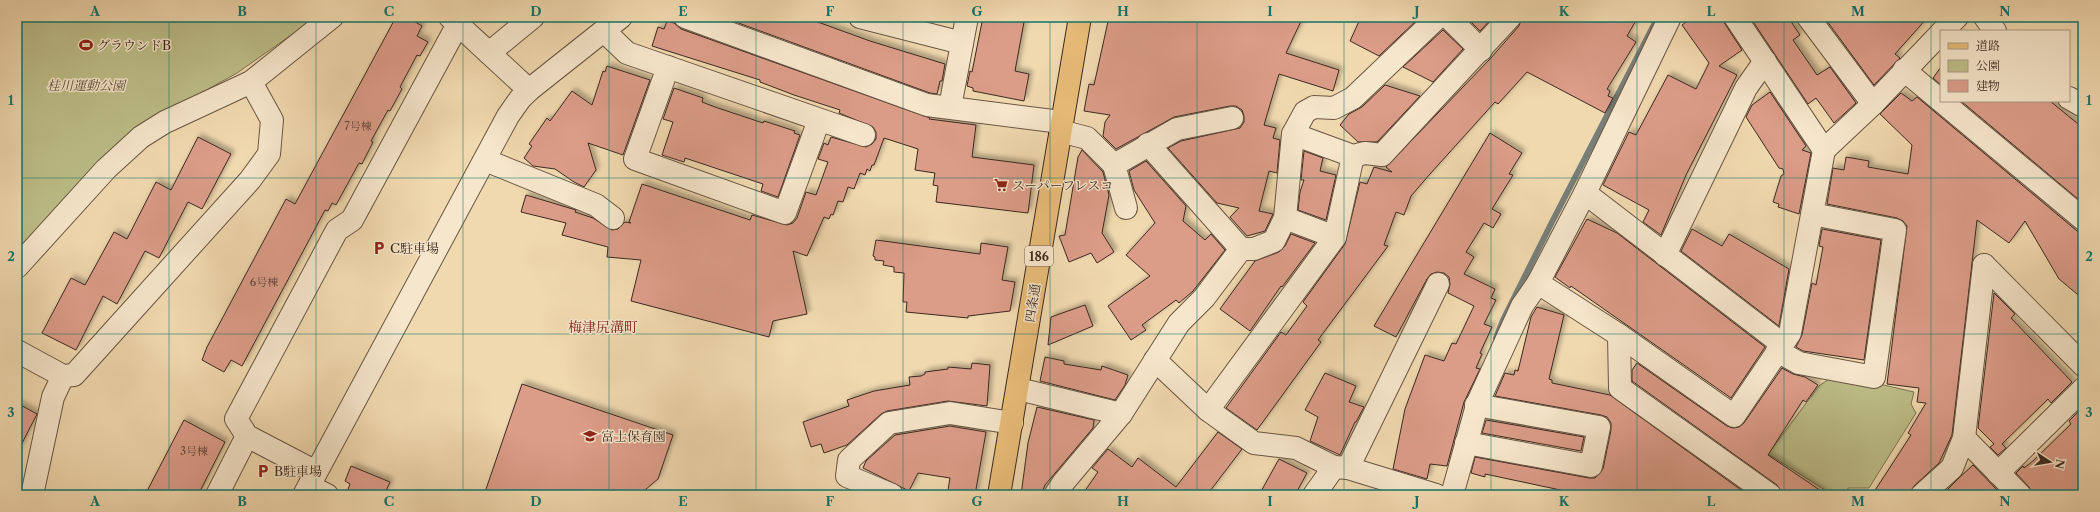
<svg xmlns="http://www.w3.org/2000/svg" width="2100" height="512" font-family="'Libre Caslon Text','Noto Serif JP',serif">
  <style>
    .green { fill: #bdbe88; stroke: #7c7454 }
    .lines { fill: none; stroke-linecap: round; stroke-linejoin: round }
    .stream { stroke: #777f79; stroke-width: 6 }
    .building { fill: #db9c88; stroke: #3c2920; filter: url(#shadow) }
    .minor-casing { stroke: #695544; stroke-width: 24 }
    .major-casing { stroke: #3c2920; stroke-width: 24 }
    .minor { stroke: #f6e6cb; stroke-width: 22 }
    .major { stroke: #e8bc78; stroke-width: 22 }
    .grid { fill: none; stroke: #0f766e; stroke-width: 1; stroke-opacity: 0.55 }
    .labels { text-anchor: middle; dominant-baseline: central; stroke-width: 3; stroke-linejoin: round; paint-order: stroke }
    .number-label { font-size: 11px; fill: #64463a }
    .shield { fill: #f6e6cb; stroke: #746253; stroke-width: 1 }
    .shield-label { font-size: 12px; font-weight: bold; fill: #3c2920 }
    .poi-label { font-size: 13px; fill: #3c2920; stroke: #f6e6cb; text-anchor: start }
    .park-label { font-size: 13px; font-style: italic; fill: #5c4e3a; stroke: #f6e6cb }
    .street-label { font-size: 13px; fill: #3c2920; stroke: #f6e6cb }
    .neighbourhood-label { font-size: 14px; fill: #7a1f14; stroke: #f6e6cb }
    .neatline { fill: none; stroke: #0f766e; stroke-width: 1.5 }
    .grid-label { font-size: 13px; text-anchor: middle; font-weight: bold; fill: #0f766e }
  </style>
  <defs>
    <filter id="shadow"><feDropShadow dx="3.5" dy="-3.5" stdDeviation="2" flood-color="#0004"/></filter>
  </defs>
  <rect width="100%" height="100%" fill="#f1d9af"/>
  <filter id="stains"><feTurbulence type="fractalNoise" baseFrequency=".005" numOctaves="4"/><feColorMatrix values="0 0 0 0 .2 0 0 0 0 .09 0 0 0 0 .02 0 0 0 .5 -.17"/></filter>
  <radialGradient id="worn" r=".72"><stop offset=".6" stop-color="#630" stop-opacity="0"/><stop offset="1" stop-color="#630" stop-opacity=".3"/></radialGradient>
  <g class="green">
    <polygon points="17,17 317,17 237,73 135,130 17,259"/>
    <polygon points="1836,374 1914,392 1911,404 1916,413 1869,488 1848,488 1847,495 1833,495 1768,454 1819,386"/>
  </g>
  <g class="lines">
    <polyline class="stream" points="1496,338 1503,320 1552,222 1658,17"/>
  </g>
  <g class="building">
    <polygon points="396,17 407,17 422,26 417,36 428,42 420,56 417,55 400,87 402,89 390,111 388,110 371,141 373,142 362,164 359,163 336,205 332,203 328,211 325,210 242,366 231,360 224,372 202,360 207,347 286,199 295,204"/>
    <polygon points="722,17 804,17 870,41 945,64 942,81 940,81 937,94 930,93"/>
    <polygon points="983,17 1021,17 1020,21 1024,22 1015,71 1029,74 1024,101 973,91 973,88 967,86 970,71 972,72"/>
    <polygon points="1109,17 1303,17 1286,53 1339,70 1333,91 1279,74 1264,125 1276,128 1273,138 1280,140 1277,173 1269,171 1259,211 1273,214 1265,231 1247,236 1230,217 1239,208 1217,203 1168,148 1181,141 1240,128 1244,122 1244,116 1242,110 1236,106 1230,106 1174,117 1116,149 1103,136 1105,122 1110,115 1084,111 1089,84 1094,85"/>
    <polygon points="1361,17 1415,17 1418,19 1379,56 1350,41"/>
    <polygon points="1466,17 1493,17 1480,31"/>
    <polygon points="1522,17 1638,17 1627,36 1636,42 1607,89 1610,91 1608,96 1613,98 1605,113 1527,72 1498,104 1495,102 1430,174 1411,196 1404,215 1396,212 1384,245 1388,246 1318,340 1321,342 1257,430 1226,408 1281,332 1286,335 1307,306 1303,302 1345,244 1360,182 1367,184 1374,167 1392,172 1386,167 1490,59 1519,26"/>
    <polygon points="1693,17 1723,17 1725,24 1742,50 1719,66 1737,75 1686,175 1661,235 1643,222 1649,210 1603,185 1629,132 1636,135 1668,75 1696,89 1709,63 1682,25"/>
    <polygon points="1750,17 1788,17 1800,35 1793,40 1817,75 1830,67 1856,103 1834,123 1816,98 1808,104"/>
    <polygon points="1824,17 1928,17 1895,54 1900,58 1874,85"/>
    <polygon points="667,21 674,23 681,29 930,118 929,119 976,125 972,157 1034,165 1028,213 936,202 938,186 933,185 935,173 915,170 918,149 884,138 874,165 872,165 870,171 867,169 865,175 860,173 854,189 848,187 843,202 838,201 833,215 831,214 829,219 824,217 807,256 793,251 807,314 773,321 769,337 631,301 641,260 607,257 608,247 562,235 566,223 521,212 526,195 576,210 575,212 593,218 612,230 618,229 625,222 631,223 629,222 642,184 750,220 752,215 787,225 793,223 797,218 806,192 816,195 828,162 818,159 824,143 828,145 831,137 866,147 872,144 876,139 876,132 873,127 839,113 840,110 794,95 760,82 760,80 652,46 658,27 664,29"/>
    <polygon points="1443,30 1463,49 1433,82 1403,67"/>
    <polygon points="607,66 650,80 623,155 588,143 596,170 584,187 574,182 555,169 533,166 524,158 532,146 529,144 547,118 550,121 572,91 592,105 603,71 605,72"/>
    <polygon points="1941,67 1941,85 1933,78"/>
    <polygon points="1385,85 1420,96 1377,142 1358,142 1340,125 1349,114 1362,107"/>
    <polygon points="674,88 703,98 702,102 715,107 763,123 764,121 795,131 794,133 800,135 778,197 761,191 763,184 685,158 684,162 662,155 673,122 663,119"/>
    <polygon points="1770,92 1806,146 1802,150 1811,153 1799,214 1778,207 1779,204 1773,202 1781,176 1784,174 1783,169 1779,168 1746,117 1752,105"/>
    <polygon points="1901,93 1912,101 1917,97 2083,236 2083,299 2059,279 2025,221 2009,243 1977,220 1952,435 1939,463 1914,486 1910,495 1872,495 1911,435 1908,433 1926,403 1917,402 1919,388 1887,384 1907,226 1903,221 1897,218 1827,204 1833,168 1844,170 1846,157 1869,161 1868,167 1908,174 1912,145 1880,114"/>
    <polygon points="1961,101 2050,101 2083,128 2083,193 2078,199"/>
    <polygon points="1490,133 1522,153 1509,174 1513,175 1492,209 1501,214 1493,228 1484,223 1466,252 1474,257 1464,274 1495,289 1491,298 1496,300 1484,324 1492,327 1480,353 1482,354 1476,368 1480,369 1464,402 1447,466 1430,464 1427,479 1393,469 1405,409 1425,355 1444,361 1452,343 1456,344 1474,306 1448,293 1450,284 1449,277 1444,273 1437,272 1431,274 1427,279 1396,337 1374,326"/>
    <polygon points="198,137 231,154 202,209 188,202 159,258 145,251 117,304 103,296 76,350 42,333 71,278 85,285 114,232 127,239 156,182 171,190"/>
    <polygon points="1082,150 1103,172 1109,195 1102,233 1114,252 1097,263 1091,253 1069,262 1059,236 1065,235 1078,157"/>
    <polygon points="1304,151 1323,158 1320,171 1336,175 1326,220 1298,210 1300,192 1304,180 1301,180"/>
    <polygon points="1146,161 1186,206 1183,221 1205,240 1211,234 1225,250 1193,291 1179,303 1176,300 1142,325 1146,330 1131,340 1108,306 1150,276 1126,255 1155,223 1134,190 1129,171"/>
    <polygon points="1587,219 1617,233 1765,347 1731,398 1571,286 1570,288 1555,277"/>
    <polygon points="1692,229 1722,246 1729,234 1789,269 1779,326 1681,251"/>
    <polygon points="1822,229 1881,240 1864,360 1803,351 1796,347 1802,335 1812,283 1816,285 1823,247 1819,246"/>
    <polygon points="1291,234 1315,243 1282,287 1281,286 1250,331 1220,309 1255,261 1279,252 1285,246"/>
    <polygon points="876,240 980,254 981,243 1008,247 1002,280 1015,282 1010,311 968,316 968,318 906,312 907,302 903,302 904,273 894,272 894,267 883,265 884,261 875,260 875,257 873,256"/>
    <polygon points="1994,293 2015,314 2011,318 2072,382 2051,403 2048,399 2043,404 2002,444 2006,448 1998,455 1990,447 1994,444 1978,428"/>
    <polygon points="1085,305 1093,326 1048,345 1051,317"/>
    <polygon points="1537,307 1564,315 1549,379 1552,380 1552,383 1610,395 1748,495 1584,495 1485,474 1485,477 1471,473 1475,457 1589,478 1595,478 1603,469 1611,430 1611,423 1607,417 1601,415 1495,396 1505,373 1514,375 1515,370 1518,371 1531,317"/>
    <polygon points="1045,357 1064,361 1064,364 1101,370 1102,366 1128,375 1125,385 1115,400 1040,381"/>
    <polygon points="972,363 990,365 987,406 948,401 887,411 881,414 847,445 824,453 821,444 811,447 803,422 849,406 847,400 874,391 910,385 909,377 921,376 925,374 925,372 948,369 948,367 971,369"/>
    <polygon points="1637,363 1727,426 1733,428 1739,427 1744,423 1782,368 1793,374 1805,377 1818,385 1806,402 1803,400 1768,455 1827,495 1782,495 1777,485 1632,381 1632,370"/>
    <polygon points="1325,373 1356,386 1349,402 1364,407 1356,422 1355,422 1340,455 1310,441 1318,417 1305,410"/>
    <polygon points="522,384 673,435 658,479 639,495 484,495"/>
    <polygon points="17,403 37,414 17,453"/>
    <polygon points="1037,407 1094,420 1093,428 1045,485 1041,495 1021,495 1028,443"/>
    <polygon points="2083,407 2083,495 2032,495 2029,487 2016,473 2023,466 2024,468 2033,461 2071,424 2069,421"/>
    <polygon points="184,420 225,442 198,495 145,495"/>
    <polygon points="1486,420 1584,437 1581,451 1482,433"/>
    <polygon points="950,426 986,432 975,495 953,495 954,491 948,490 950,478 918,473 909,491 863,468 866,461 895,435"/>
    <polygon points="1218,432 1242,449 1207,495 1082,495 1098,472 1092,468 1108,449 1132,467 1138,458 1176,487"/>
    <polygon points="1279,459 1307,473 1295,495 1259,495"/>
    <polygon points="1973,465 2002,495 1942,495 1960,477"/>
    <polygon points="351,466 390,482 384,495 346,495 350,484 345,481"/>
  </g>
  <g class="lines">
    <g class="minor-casing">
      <g id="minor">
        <polyline points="450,17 529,90"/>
        <polyline points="685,17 927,105 1061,122"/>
        <polyline points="860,17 962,43"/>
        <polyline points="1448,17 1481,50"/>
        <polyline points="1735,17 1824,150"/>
        <polyline points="1808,17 1873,104"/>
        <polyline points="1985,17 1995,31"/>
        <polyline points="604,31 627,53 864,135"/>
        <polyline points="1943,31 1957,17"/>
        <polyline points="489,53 533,17"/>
        <polyline points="668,67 635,159 785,213 819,120"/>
        <polyline points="1904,70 2083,219"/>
        <polyline points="2069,98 2083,106"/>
        <polyline points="950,107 967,17"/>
        <polyline points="1060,131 1087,138 1114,165 1177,129 1232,118"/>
        <polyline points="1293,134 1353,156 1365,153 1382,155 1510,17"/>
        <polyline points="1148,144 1241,249"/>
        <polyline points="485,160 596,205 613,218"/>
        <polyline points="1114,165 1126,208"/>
        <polyline points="1585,193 1782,344"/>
        <polyline points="1285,218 1335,237"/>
        <polyline points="1665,255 1746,88 1765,61"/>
        <polyline points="1984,265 2083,365"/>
        <polyline points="17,267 106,169 141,137 165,122 251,82 332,17"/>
        <polyline points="1538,283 1619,335 1734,416 1790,333 1824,150 1873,104 1941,33"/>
        <polyline points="1619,335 1620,388 1770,495"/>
        <polyline points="17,351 63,376 74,375 250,180 269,154 272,120 251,82"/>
        <polyline points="1777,351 1799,363 1874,377 1895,230 1812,214"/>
        <polyline points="1155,360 1208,410 1254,443 1296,448 1334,467 1348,468 1436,495"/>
        <polyline points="1018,389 1121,414"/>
        <polyline points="1208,410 1335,237 1353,156"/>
        <polyline points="1964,438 2020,495"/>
        <polyline points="1466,443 1591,466 1599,427 1476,405"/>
        <polyline points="1348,468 1438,284"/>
        <polyline points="316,472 247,436 236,419 337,230 352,220 458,24"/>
        <polyline points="1998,473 2083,389"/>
        <polyline points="309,486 327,495"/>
        <polyline points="32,495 53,397 63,376"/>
        <polyline points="217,495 247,436"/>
        <polyline points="304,495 508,116 520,99 529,90 621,17"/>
        <polyline points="892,495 847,476 849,460 889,423 950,413 1012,423"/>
        <polyline points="1055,495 1063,483 1121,414 1179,323 1204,298 1241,249 1254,249 1274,241 1285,218 1293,134 1305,112 1314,107 1334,108 1353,98 1438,17"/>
        <polyline points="1314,495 1334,467"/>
        <polyline points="1452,495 1478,402 1522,306 1538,283 1585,193 1670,17"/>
        <polyline points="1922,495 1952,468 1964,438 1984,265"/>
      </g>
    </g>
    <g class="major-casing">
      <polyline id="major" points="999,495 1080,17"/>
    </g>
    <use href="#minor" class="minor"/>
    <use href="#major" class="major"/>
  </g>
  <path class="grid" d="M169 17V495M316 17V495M463 17V495M609 17V495M756 17V495M903 17V495M1050 17V495M1197 17V495M1344 17V495M1491 17V495M1637 17V495M1784 17V495M1931 17V495M17 178H2083M17 334H2083"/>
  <defs>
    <g id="stadium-bare" transform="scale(1.08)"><path d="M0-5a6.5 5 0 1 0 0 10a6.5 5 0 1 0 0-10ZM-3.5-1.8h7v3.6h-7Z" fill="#8f2418" stroke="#f6e6cb" stroke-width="2.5" paint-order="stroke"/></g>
    <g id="supermarket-bare" transform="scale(1.08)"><path d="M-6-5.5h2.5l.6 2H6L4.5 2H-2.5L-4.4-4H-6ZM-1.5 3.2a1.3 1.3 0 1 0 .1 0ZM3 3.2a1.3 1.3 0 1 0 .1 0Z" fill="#8f2418" stroke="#f6e6cb" stroke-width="2.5" paint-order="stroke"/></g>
    <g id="parking-bare" transform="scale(1.08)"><path d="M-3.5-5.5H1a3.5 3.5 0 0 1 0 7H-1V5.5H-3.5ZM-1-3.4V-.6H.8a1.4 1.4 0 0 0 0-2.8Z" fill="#8f2418" stroke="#f6e6cb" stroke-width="2.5" paint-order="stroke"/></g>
    <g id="school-bare" transform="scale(1.08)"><path d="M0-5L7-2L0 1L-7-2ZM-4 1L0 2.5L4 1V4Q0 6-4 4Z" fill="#8f2418" stroke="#f6e6cb" stroke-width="2.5" paint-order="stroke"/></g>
  </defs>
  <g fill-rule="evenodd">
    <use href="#stadium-bare" x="86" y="45"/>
    <use href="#supermarket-bare" x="1001" y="185"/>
    <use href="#parking-bare" x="379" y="248"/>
    <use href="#school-bare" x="590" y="436"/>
    <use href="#parking-bare" x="263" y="471"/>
  </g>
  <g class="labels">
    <g class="number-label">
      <text x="358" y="126">7号棟</text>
      <text x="264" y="282">6号棟</text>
      <text x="194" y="451">3号棟</text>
    </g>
    <rect class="shield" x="1025" y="246" width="28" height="20" rx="3"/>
    <g class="shield-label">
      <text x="1039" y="256">186</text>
    </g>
    <g class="poi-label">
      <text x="97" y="45">グラウンドB</text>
      <text x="1012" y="185">スーパーフレスコ</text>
      <text x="390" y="248">C駐車場</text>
      <text x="601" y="436">富士保育園</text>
      <text x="274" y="471">B駐車場</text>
    </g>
    <g class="park-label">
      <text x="86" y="85">桂川運動公園</text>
    </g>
    <g class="street-label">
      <text transform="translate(1032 303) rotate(-81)">四条通</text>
    </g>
    <g class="neighbourhood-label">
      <text x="603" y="327">梅津尻溝町</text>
    </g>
  </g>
  <rect width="2100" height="512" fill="none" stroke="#f1d9af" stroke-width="44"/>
  <rect x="1940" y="30" width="130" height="72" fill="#f6e6cb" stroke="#ac9a87"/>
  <rect x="1948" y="43" width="20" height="6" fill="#e8bc78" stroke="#ac9a87"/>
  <text x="1976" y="50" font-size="12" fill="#3c2920">道路</text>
  <rect x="1948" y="60" width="20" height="12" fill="#bdbe88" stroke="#ac9a87"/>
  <text x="1976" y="70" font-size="12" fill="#3c2920">公園</text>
  <rect x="1948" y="80" width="20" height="12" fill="#db9c88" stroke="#ac9a87"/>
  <text x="1976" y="90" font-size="12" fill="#3c2920">建物</text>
  <g transform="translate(2050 462) rotate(102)" stroke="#f6e6cb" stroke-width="3" paint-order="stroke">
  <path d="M0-3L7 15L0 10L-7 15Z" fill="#3c2920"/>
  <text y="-6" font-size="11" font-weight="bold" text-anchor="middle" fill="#3c2920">N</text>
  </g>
  <rect x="22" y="22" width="2056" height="468" class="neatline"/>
  <g class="grid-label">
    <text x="95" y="16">A</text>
    <text x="242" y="16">B</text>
    <text x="389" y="16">C</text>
    <text x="536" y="16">D</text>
    <text x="683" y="16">E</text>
    <text x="830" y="16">F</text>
    <text x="977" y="16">G</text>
    <text x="1123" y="16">H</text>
    <text x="1270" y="16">I</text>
    <text x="1417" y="16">J</text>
    <text x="1564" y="16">K</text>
    <text x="1711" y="16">L</text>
    <text x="1858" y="16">M</text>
    <text x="2005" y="16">N</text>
    <text x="11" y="105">1</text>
    <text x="2089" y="105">1</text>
    <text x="11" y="261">2</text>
    <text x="2089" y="261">2</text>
    <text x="11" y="417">3</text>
    <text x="2089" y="417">3</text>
    <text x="95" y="506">A</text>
    <text x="242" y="506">B</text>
    <text x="389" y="506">C</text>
    <text x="536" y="506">D</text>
    <text x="683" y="506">E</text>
    <text x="830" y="506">F</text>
    <text x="977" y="506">G</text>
    <text x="1123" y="506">H</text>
    <text x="1270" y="506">I</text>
    <text x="1417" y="506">J</text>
    <text x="1564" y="506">K</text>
    <text x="1711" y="506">L</text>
    <text x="1858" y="506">M</text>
    <text x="2005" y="506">N</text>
  </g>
  <rect width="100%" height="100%" filter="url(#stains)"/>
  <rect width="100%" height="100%" fill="url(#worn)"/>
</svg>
